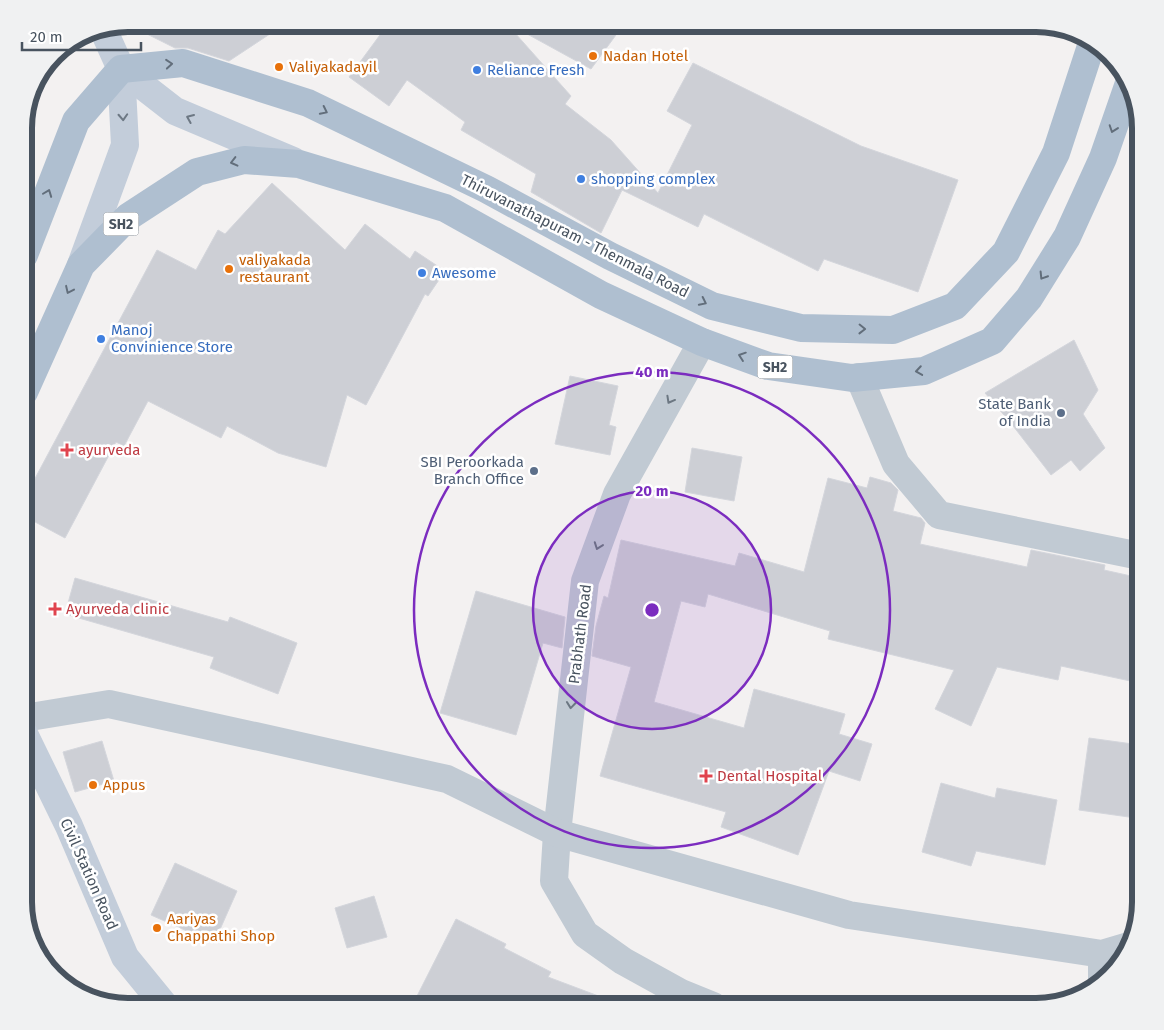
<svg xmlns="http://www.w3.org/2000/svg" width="1164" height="1030" font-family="'Fira Sans',sans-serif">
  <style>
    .building { fill: #cdcfd5; stroke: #d4d6dc }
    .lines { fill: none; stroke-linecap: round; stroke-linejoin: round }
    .minor { stroke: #c1cad3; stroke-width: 28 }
    .secondary { stroke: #c3cdda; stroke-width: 28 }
    .primary { stroke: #afbfd0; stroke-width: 28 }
    .oneway { stroke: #626e7b }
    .oneway2 { stroke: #6d7884 }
    .oneway3 { stroke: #6c7782 }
    .ring { fill: none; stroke: #7b2cbf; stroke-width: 2.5 }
    .food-dot { fill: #e8710a; stroke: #fff; stroke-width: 2 }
    .shop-dot { fill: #3f7fe0; stroke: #fff; stroke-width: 2 }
    .service-dot { fill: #5c6f8a; stroke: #fff; stroke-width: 2 }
    .health-dot { fill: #e0444e; stroke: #fff; stroke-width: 2 }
    .labels { text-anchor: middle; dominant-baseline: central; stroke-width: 5; stroke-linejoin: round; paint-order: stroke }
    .shield { fill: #fff; stroke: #7f878f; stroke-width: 1 }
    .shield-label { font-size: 14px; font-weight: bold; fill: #48535f }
    .food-label { font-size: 15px; fill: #c56008; stroke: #fff; text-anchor: start }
    .shop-label { font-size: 15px; fill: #366cbe; stroke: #fff; text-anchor: start }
    .street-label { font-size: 15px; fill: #48535f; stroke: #fff }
    .service-label { font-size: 15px; fill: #4e5e75; stroke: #fff; text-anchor: end }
    .health-label { font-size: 15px; fill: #be3a42; stroke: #fff; text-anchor: start }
    .rim { fill: none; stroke: #48535f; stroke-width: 6 }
    .centre { fill: #7b2cbf; stroke: #fff; stroke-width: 2.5 }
    .ring-label { font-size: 15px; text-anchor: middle; font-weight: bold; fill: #7b2cbf; stroke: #fff; stroke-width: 5; stroke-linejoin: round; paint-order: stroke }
  </style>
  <rect width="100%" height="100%" fill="#f3f1f1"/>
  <g class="building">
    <polygon points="127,24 285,24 229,61 188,48 175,48"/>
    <polygon points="388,24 507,24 571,96 565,104 611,140 658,193 692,125 667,111 693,63 861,146 958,180 918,292 824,259 818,271 704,214 698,227 622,190 601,233 531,192 536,174 461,130 465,122 407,80 389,106 349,77"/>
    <polygon points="509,24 624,24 591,69"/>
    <polygon points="272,183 345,250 365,224 410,259 415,251 445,271 428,296 425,294 366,405 347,395 326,467 278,453 227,426 221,438 148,401 124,446 116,442 65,538 24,516 24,499 157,250 196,270 218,230 225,234"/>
    <polygon points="1074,340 1098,390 1083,414 1105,448 1080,471 1071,460 1051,475 1010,422 985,393"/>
    <polygon points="570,376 618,386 609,425 616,427 610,455 555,444"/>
    <polygon points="692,448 742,457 734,501 685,492"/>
    <polygon points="870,477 891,483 898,490 893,511 921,518 925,523 920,544 1027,567 1031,550 1105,565 1104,570 1140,578 1140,660 1135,682 1061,666 1058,680 997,667 971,726 935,709 954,670 828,639 830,631 708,594 705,607 681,601 654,702 744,728 754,689 845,714 839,734 872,744 860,781 829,771 798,855 721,827 726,812 600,776 631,667 592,656 596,626 604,596 608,598 621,540 735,566 739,553 804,572 828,478 867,488"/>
    <polygon points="75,578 228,622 230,617 297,643 278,694 210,668 214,657 65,614"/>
    <polygon points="476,591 565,617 562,648 543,643 516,735 440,713"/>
    <polygon points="1089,738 1140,745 1140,787 1136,818 1079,810"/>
    <polygon points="102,741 114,781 75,792 63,752"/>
    <polygon points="941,783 995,798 997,788 1057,800 1045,865 976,851 971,866 922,852"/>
    <polygon points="175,863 237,891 214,943 151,915"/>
    <polygon points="374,896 387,937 347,948 335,908"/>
    <polygon points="456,919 506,944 504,948 551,972 548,977 617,1003 617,1006 412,1006"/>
  </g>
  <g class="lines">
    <g class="minor">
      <polyline points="702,342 617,494 585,581 557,833 554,881 585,934 623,961 681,993 713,1006"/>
      <polyline points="859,377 896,464 939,515 1140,556"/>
      <polyline points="24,718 109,704 255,736 447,779 557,833 849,915 1102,954 1129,946"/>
      <polyline points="1102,980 1102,954"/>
    </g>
    <g class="secondary">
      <polyline points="121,69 175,111 293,161"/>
      <polyline points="81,265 125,145 121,69 103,29"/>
      <polyline points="24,734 69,826 125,957 165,1006"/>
    </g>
    <g class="primary">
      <polyline points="24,255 76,121 121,69 183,63 308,103 486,189 610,256 712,306 801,328 893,330 955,306 1006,252 1056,153 1092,43"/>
      <polyline points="24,392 81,265 128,217 197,172 244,160 299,164 445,208 601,295 702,342 768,366 852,378 924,371 992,341 1029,298 1067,237 1103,158 1129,83"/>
    </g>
  </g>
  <defs><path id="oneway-chevron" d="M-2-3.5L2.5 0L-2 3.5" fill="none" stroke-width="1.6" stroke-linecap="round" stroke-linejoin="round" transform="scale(1.25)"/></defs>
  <g class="oneway">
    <use href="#oneway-chevron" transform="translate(169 64) rotate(-5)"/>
    <use href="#oneway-chevron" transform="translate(324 111) rotate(26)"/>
    <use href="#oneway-chevron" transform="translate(1113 129) rotate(109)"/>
    <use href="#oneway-chevron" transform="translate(234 162) rotate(166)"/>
    <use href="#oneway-chevron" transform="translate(48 193) rotate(-69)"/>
    <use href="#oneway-chevron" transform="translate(1043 276) rotate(122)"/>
    <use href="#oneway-chevron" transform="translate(69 290) rotate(115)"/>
    <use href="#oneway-chevron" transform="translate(703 302) rotate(26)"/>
    <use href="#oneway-chevron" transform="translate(862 329) rotate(1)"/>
    <use href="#oneway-chevron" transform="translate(742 356) rotate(-161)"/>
    <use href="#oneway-chevron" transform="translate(919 371) rotate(171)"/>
  </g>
  <g class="oneway2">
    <use href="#oneway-chevron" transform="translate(123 117) rotate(87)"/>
    <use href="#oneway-chevron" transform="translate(190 118) rotate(-157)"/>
  </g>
  <g class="oneway3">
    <use href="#oneway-chevron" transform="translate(670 400) rotate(119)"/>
    <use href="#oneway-chevron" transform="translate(598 546) rotate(110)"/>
    <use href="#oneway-chevron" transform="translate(571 705) rotate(96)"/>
  </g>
  <circle cx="652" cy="610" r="119" fill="#7b2cbf" fill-opacity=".12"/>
  <g class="ring">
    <circle cx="652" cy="610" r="119"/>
    <circle cx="652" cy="610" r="238"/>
  </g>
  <g class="food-dot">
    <circle cx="593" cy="56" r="5"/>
    <circle cx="279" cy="67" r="5"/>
    <circle cx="229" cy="269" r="5"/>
    <circle cx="93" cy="785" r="5"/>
    <circle cx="157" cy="928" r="5"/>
  </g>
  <g class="shop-dot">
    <circle cx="477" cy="70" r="5"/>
    <circle cx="581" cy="179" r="5"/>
    <circle cx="422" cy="273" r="5"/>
    <circle cx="101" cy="339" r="5"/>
  </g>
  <g class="service-dot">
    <circle cx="1061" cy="413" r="5"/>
    <circle cx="534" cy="471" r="5"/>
  </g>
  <g class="health-dot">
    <path d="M64.5 442.5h5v5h5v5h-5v5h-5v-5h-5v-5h5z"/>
    <path d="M52.5 601.5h5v5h5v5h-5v5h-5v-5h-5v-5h5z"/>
    <path d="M703.5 768.5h5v5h5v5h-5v5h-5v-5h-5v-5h5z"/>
  </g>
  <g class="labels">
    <g class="shield">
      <rect x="103.5" y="212.5" width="35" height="23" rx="4"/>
      <rect x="757.5" y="355.5" width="35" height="23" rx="4"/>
    </g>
    <g class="shield-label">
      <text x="121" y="224">SH2</text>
      <text x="775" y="367">SH2</text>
    </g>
    <g class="food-label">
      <text x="603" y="56">Nadan Hotel</text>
      <text x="289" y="67">Valiyakadayil</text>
      <text x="239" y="260">valiyakada<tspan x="239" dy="17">restaurant</tspan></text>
      <text x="103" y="785">Appus</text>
      <text x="167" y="919">Aariyas<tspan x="167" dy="17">Chappathi Shop</tspan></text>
    </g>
    <g class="shop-label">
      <text x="487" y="70">Reliance Fresh</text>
      <text x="591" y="179">shopping complex</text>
      <text x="432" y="273">Awesome</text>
      <text x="111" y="330">Manoj<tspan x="111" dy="17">Convinience Store</tspan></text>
    </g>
    <g class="street-label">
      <text transform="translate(575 236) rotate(27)">Thiruvanathapuram - Thenmala Road</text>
      <text transform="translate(580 634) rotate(-83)">Prabhath Road</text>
      <text transform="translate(89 874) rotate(66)">Civil Station Road</text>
    </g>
    <g class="service-label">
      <text x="1051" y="404">State Bank<tspan x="1051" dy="17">of India</tspan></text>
      <text x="524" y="462">SBI Peroorkada<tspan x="524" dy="17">Branch Office</tspan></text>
    </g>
    <g class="health-label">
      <text x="78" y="450">ayurveda</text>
      <text x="66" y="609">Ayurveda clinic</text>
      <text x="717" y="776">Dental Hospital</text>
    </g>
  </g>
  <path d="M0 0H1164V1030H0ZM128 32H1036A96 96 0 0 1 1132 128V902A96 96 0 0 1 1036 998H128A96 96 0 0 1 32 902V128A96 96 0 0 1 128 32Z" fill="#f0f1f2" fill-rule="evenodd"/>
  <path class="rim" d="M128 32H1036A96 96 0 0 1 1132 128V902A96 96 0 0 1 1036 998H128A96 96 0 0 1 32 902V128A96 96 0 0 1 128 32Z"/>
  <circle cx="652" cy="610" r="8" class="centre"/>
  <g class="ring-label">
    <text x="652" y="377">40 m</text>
    <text x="652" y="496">20 m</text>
  </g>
  <path d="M22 42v8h119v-8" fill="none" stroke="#48535f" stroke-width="2.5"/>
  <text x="30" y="42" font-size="15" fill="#48535f" stroke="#ffffff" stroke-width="4" paint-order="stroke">20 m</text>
</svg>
